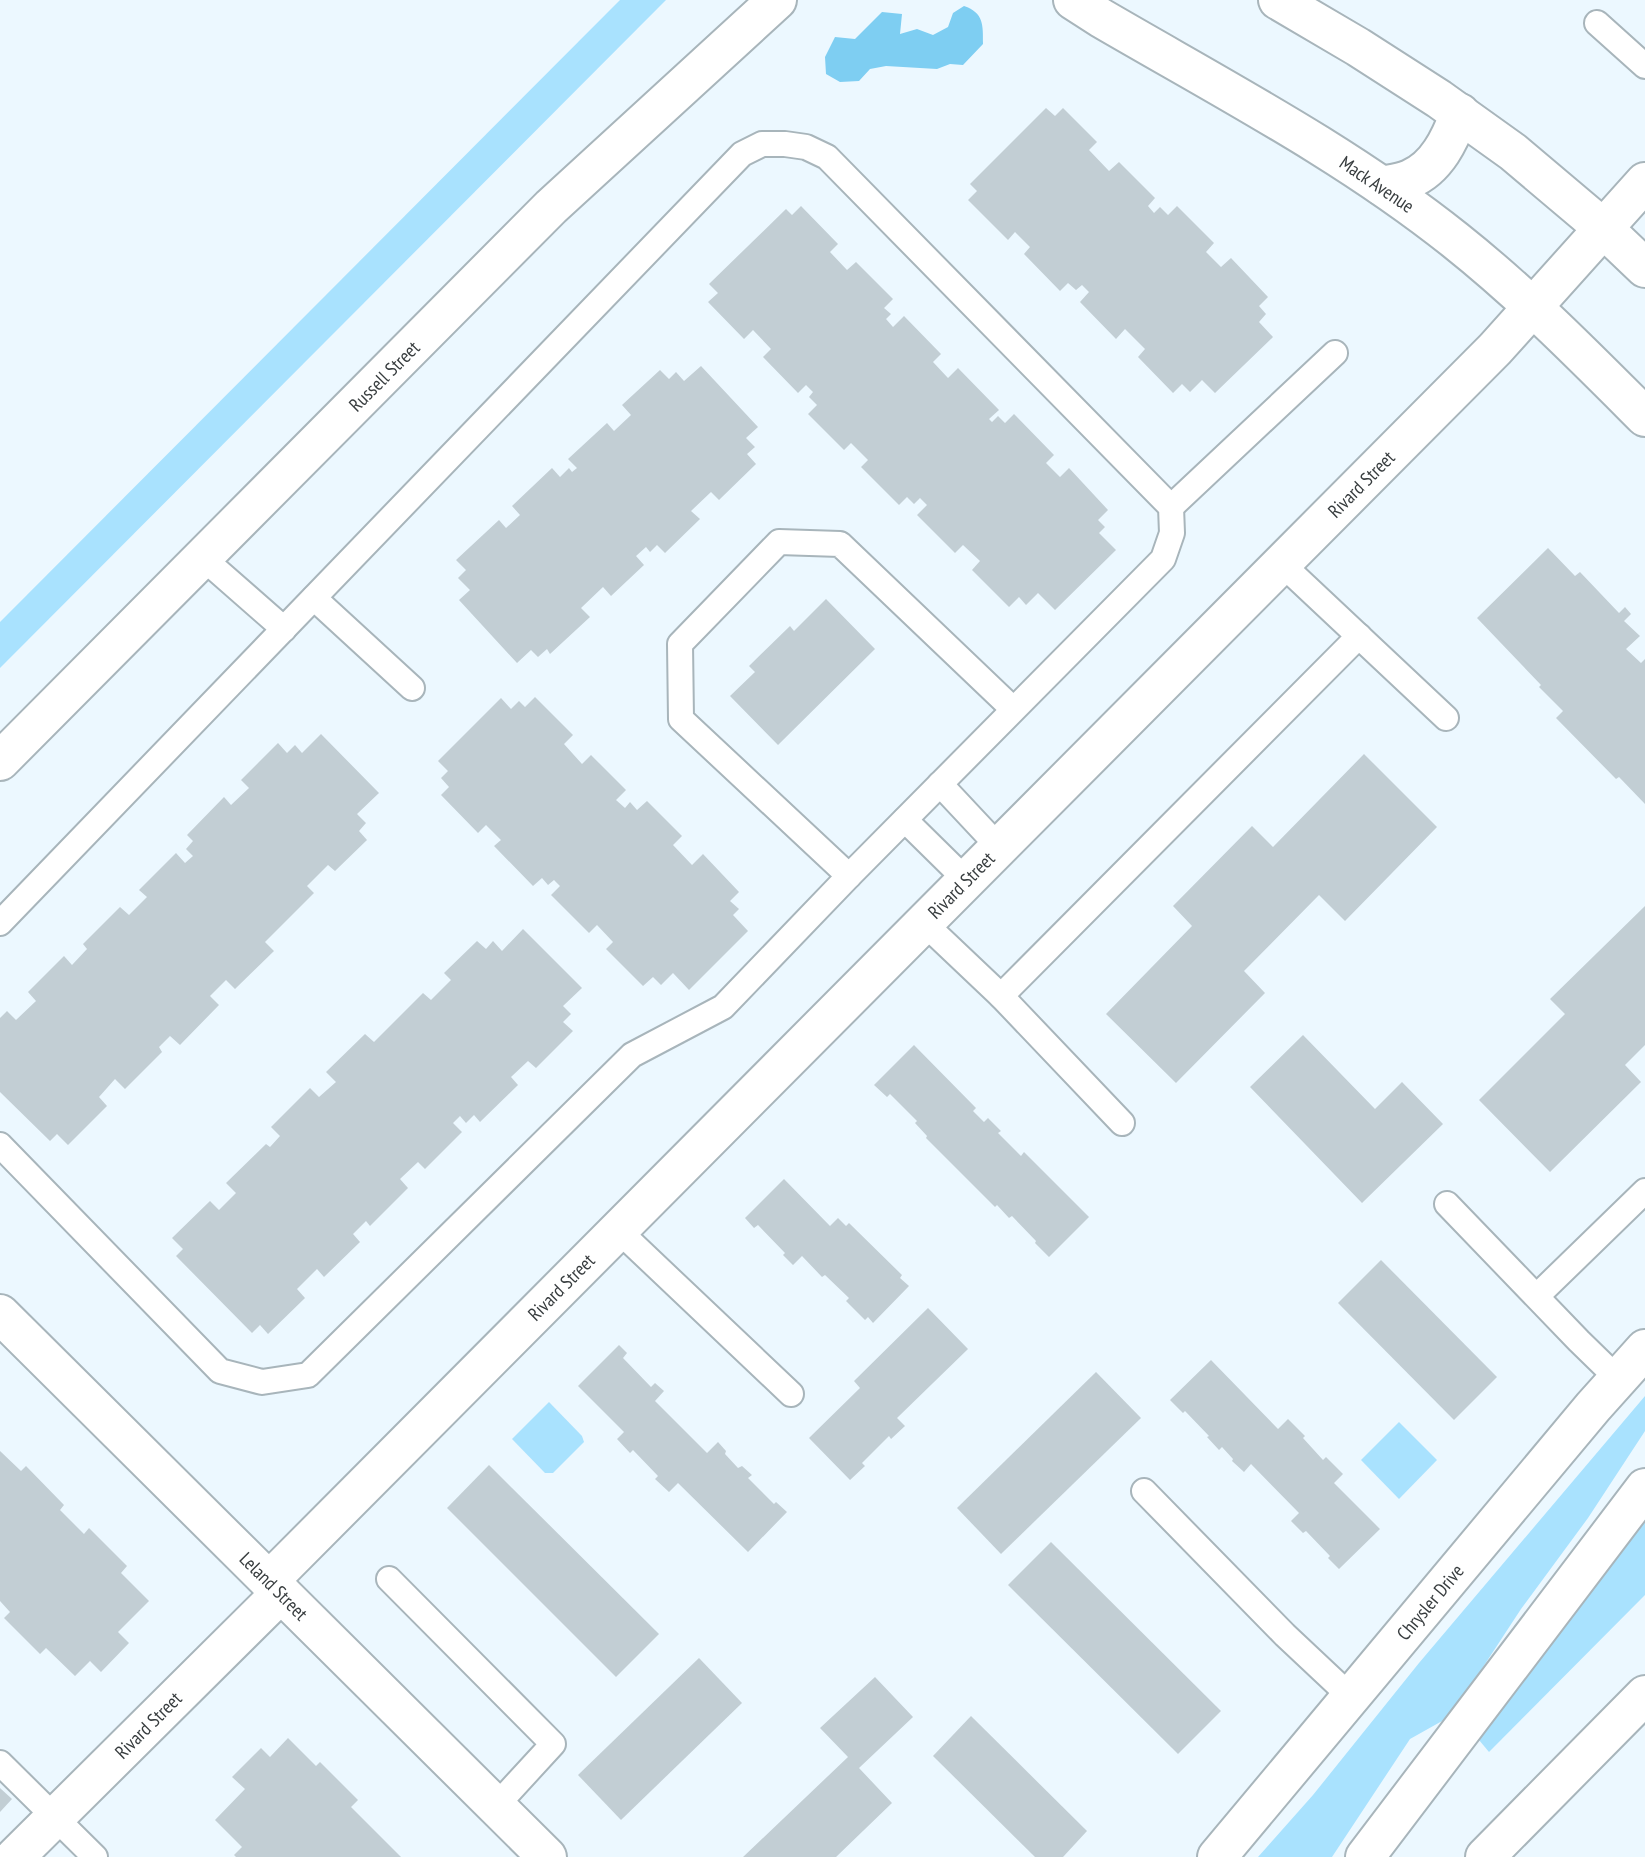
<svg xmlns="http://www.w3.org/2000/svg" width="1645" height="1857" font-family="'PT Sans Narrow',sans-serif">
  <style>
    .green { fill: #a9e2fe }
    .forest { fill: #7ecef2 }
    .building { fill: #c2ced4 }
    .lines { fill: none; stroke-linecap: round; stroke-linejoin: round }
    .service-casing { stroke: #a8b5bb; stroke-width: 28 }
    .minor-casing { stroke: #a8b5bb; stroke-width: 42 }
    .tertiary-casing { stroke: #a8b5bb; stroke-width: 42 }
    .secondary-casing { stroke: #a8b5bb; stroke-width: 42 }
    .motorway-casing { stroke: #a8b5bb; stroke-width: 42 }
    .service { stroke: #fff; stroke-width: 24 }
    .minor { stroke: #fff; stroke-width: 38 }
    .tertiary { stroke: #fff; stroke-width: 38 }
    .secondary { stroke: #fff; stroke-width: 38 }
    .motorway { stroke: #fff; stroke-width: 38 }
    .labels { text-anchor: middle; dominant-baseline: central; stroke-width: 7; stroke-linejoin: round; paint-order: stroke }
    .street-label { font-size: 19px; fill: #383d3f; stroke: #fff }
  </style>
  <rect width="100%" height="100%" fill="#ecf8ff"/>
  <g class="green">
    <polygon points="620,0 666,0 0,668 0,622"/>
    <polygon points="1645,1396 1645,1431 1588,1518 1521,1609 1451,1716 1410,1739 1332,1857 1258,1857 1313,1795 1419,1663"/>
    <polygon points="549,1402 582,1436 584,1442 553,1473 545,1473 512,1439"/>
    <polygon points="1399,1422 1437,1460 1399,1499 1361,1460"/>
    <polygon points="1645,1506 1645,1595 1489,1752 1479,1740 1583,1591"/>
  </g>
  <path class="forest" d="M964 6C984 13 983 25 983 44L963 65 950 64 937 69 886 66 870 69 859 81 840 82 826 74 825 57 835 37 855 39 882 12 902 14 900 34 917 29 933 35 948 27 953 13Z"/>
  <g class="building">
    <polygon points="1046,108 1055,116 1063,108 1097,142 1089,150 1109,171 1119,162 1155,198 1148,206 1154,213 1160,207 1168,215 1177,206 1214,243 1206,252 1221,267 1231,258 1268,297 1259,306 1266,314 1259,322 1273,337 1215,393 1202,380 1190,392 1182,384 1173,393 1138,357 1145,349 1125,329 1116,339 1080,302 1089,292 1082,285 1076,290 1068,283 1060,291 1024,254 1030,247 1015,232 1008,240 968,200 977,191 970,184"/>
    <polygon points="801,206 838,244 830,252 847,270 856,262 893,299 884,308 891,314 886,319 893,327 904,316 941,354 933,362 948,378 958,368 999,410 989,419 992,422 998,416 1005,423 1014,414 1054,455 1046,463 1060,477 1069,468 1108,510 1098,520 1105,527 1099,533 1116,550 1055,610 1038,593 1026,605 1019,597 1009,607 972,570 980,561 963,545 955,553 917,515 927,505 920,498 914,504 907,497 899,505 861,467 868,460 851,443 844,450 808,414 817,405 809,397 813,392 806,385 798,393 763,357 771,349 753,330 744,339 708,302 718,293 709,284 786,209 792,215"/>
    <polygon points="701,366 758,427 746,438 755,447 747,454 756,464 719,500 711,492 691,511 700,519 665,553 657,545 650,552 646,547 636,556 644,565 611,596 603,587 581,608 590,617 550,654 547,649 538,657 531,650 517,663 459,600 470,590 458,578 466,570 456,560 499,520 506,528 520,515 512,506 552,468 560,477 569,468 572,472 577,468 568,459 607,423 614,431 631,415 622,405 660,370 669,379 676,372 684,381"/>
    <polygon points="1548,548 1575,576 1580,572 1619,613 1625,607 1631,614 1624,621 1640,636 1626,649 1641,663 1645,659 1645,804 1619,777 1616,779 1556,718 1563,711 1539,687 1541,685 1477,618"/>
    <polygon points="826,599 875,649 778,745 730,696 755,672 749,666 790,626 794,631"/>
    <polygon points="535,697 573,735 564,744 582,764 591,755 626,790 616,800 625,808 630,802 637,810 647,801 682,836 673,845 692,865 703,854 739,892 730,901 739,909 733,915 748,931 689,990 673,973 661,985 653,977 643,986 606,949 613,942 597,925 589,933 551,895 560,886 554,880 548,885 542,878 533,886 494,846 501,840 486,825 478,833 441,795 449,787 441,778 448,771 438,761 501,698 511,709 519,701 525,707"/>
    <polygon points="321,734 379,793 357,814 366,823 359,831 367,840 335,871 328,865 307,886 314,893 265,942 274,951 235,989 226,980 210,996 219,1005 180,1045 170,1036 159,1047 162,1052 125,1089 115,1079 99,1097 107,1106 68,1145 57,1134 50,1141 0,1092 0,1018 7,1011 16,1020 36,1001 28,992 64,956 72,965 87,949 83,944 120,907 129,915 147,897 139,890 176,853 185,863 193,856 186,849 193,841 187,835 224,797 231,805 249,788 241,780 278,743 287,753 295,745 302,753"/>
    <polygon points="1364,754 1437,827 1345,921 1319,895 1244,971 1265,993 1176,1083 1106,1014 1192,926 1173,906 1252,826 1273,847"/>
    <polygon points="1645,906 1645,1045 1625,1065 1641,1082 1550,1172 1479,1100 1565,1014 1550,999"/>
    <polygon points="523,929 582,988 563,1006 571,1014 563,1022 573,1031 536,1068 528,1061 511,1077 518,1085 480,1122 474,1115 466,1123 460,1116 453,1123 462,1132 425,1169 418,1162 400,1179 408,1188 370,1226 366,1221 353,1234 360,1242 324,1277 317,1269 297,1289 305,1298 268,1334 260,1325 252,1333 176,1256 183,1249 172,1238 210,1201 219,1210 236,1193 226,1183 266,1144 270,1147 280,1136 271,1127 310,1088 319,1097 336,1082 326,1072 365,1034 374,1042 423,993 431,1000 451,980 444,973 477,941 486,949 493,941 502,951"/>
    <polygon points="1303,1035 1375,1109 1402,1082 1443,1124 1362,1203 1250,1087"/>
    <polygon points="914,1045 976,1108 973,1111 984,1122 988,1118 1001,1131 998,1133 1021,1156 1024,1152 1089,1217 1049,1257 1035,1243 1036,1241 1012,1216 1009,1218 997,1205 995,1207 926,1138 927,1136 915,1123 917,1121 890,1094 887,1097 874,1085"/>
    <polygon points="784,1179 830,1226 838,1218 846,1226 849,1223 902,1275 900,1278 909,1286 873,1323 868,1317 865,1320 846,1301 849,1298 825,1275 822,1277 802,1256 793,1265 783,1255 785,1253 758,1225 754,1228 745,1218"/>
    <polygon points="1381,1260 1497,1377 1454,1420 1338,1303"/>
    <polygon points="928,1308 968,1349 897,1418 905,1426 891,1439 889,1436 862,1463 865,1466 850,1480 809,1438 860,1388 854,1381"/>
    <polygon points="619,1345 627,1353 623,1358 651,1387 655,1383 664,1391 655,1401 707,1453 718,1442 726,1451 725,1454 738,1468 742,1466 752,1475 748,1478 774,1504 776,1502 787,1512 748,1552 678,1483 669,1492 655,1479 658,1476 633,1450 630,1453 617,1439 624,1432 578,1386"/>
    <polygon points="1211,1360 1278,1429 1288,1419 1305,1436 1303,1438 1323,1460 1326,1457 1343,1474 1334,1483 1380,1529 1339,1569 1328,1558 1330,1556 1306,1531 1303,1533 1291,1521 1299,1513 1251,1464 1244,1472 1232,1461 1233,1459 1222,1447 1219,1450 1207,1437 1209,1436 1185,1411 1183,1413 1170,1400"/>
    <polygon points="1096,1372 1141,1418 1001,1554 957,1508"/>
    <polygon points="0,1451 21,1471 26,1466 64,1505 60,1510 84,1534 89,1528 127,1566 121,1573 149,1601 118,1632 129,1643 101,1672 90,1661 75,1676 46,1648 40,1654 4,1618 10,1612 0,1601"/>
    <polygon points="489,1465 659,1634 616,1677 447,1508"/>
    <polygon points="1051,1542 1221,1711 1178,1754 1008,1585"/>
    <polygon points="699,1658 742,1703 621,1820 578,1775"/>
    <polygon points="875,1677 913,1717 859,1768 892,1803 836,1857 743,1857 848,1757 820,1728"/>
    <polygon points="971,1716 1087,1831 1063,1857 1035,1857 933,1756"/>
    <polygon points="288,1738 316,1766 320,1762 358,1800 351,1807 401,1857 236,1857 234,1855 242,1847 215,1820 245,1789 232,1777 261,1748 270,1757"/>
    <polygon points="0,1788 12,1799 0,1812"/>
  </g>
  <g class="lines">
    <g class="service-casing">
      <g id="service">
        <polyline points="1597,23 1645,66"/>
        <polyline points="1171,507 1335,353"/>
        <polyline points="203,558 284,629"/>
        <polyline points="1282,564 1446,718"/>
        <polyline points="314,598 412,688"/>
        <polyline points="940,784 999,847"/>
        <polyline points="905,820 966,880"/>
        <polyline points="849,876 681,719 680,644 779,542 840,544 1013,709"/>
        <polyline points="0,923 742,154 762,144 785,144 806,147 827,157 1171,507 1172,533 1163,559 849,876 723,1007 632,1055 308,1375 262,1382 220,1371 0,1145"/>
        <polyline points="924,923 1001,996 1359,636"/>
        <polyline points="1001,996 1122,1123"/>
        <polyline points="1447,1204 1579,1341 1618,1379"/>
        <polyline points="618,1230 791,1394"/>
        <polyline points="1537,1296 1645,1191"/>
        <polyline points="1144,1491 1285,1635 1351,1697"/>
        <polyline points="389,1579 553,1744 496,1806"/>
        <polyline points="0,1763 95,1857"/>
      </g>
    </g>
    <g class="minor-casing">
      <g id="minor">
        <polyline points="0,761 551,207 777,0"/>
        <polyline points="0,1314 547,1857"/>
        <polyline points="269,1581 1495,349 1645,182"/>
        <polyline points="15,1857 281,1593"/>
      </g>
    </g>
    <g class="tertiary-casing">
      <polyline id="tertiary" points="1217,1857 1593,1407 1645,1349"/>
    </g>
    <g class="secondary-casing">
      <g id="secondary">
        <path d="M1073 0 1101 18C1221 88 1346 153 1455 240 1523 294 1584 356 1645 417"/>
        <polyline points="1278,0 1358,47 1439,99 1513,152 1603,228 1645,268"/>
        <path d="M1382 186C1391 184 1401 183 1410 179 1437 168 1450 139 1460 113"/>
      </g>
    </g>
    <g class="motorway-casing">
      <g id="motorway">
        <polyline points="1365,1857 1645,1488"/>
        <polyline points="1485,1857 1645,1695"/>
      </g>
    </g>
    <use href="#service" class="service"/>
    <use href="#minor" class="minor"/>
    <use href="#tertiary" class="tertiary"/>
    <use href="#secondary" class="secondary"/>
    <use href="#motorway" class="motorway"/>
  </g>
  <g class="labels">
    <g class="street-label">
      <text transform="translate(1377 184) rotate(34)">Mack Avenue</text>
      <text transform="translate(384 376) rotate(-45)">Russell Street</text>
      <text transform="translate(1361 484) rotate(-45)">Rivard Street</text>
      <text transform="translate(961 885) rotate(-45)">Rivard Street</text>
      <text transform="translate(561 1287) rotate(-45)">Rivard Street</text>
      <text transform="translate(274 1586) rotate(45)">Leland Street</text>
      <text transform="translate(1430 1602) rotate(-50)">Chrysler Drive</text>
      <text transform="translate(148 1725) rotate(-45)">Rivard Street</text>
    </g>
  </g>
</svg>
